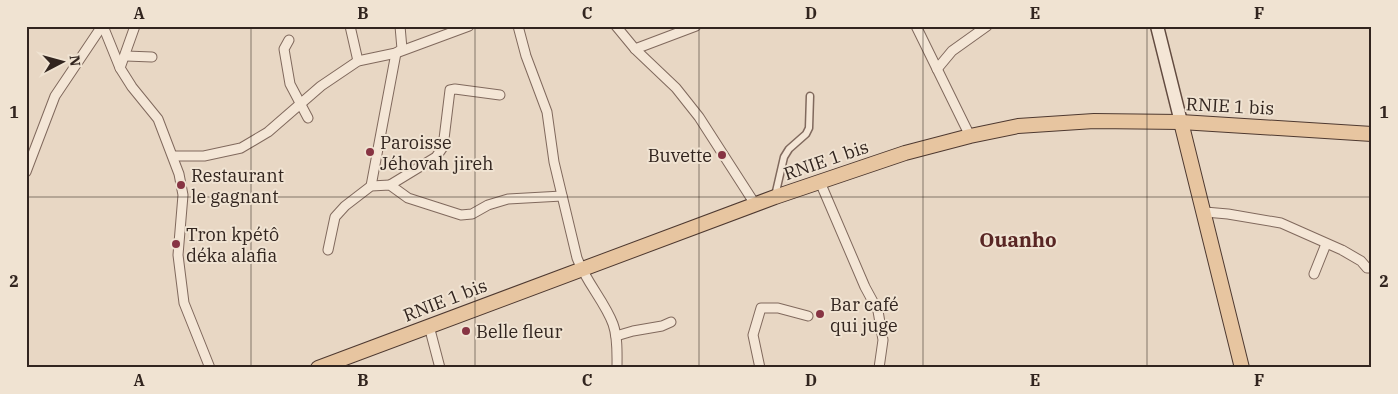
<svg xmlns="http://www.w3.org/2000/svg" width="1398" height="394" font-family="'IBM Plex Serif',serif">
  <style>
    .lines { fill: none; stroke-linecap: round; stroke-linejoin: round }
    .pedestrian-casing { stroke: #80695d; stroke-width: 9 }
    .minor-casing { stroke: #80695d; stroke-width: 11 }
    .secondary-casing { stroke: #624b40; stroke-width: 15 }
    .primary-casing { stroke: #4e3930; stroke-width: 16 }
    .pedestrian { stroke: #f4e6d6; stroke-width: 6 }
    .minor { stroke: #f4e6d6; stroke-width: 9 }
    .secondary { stroke: #f4e6d6; stroke-width: 12 }
    .primary { stroke: #e7c5a0; stroke-width: 14 }
    .grid { fill: none; stroke: #32251f; stroke-width: 1; stroke-opacity: 0.55 }
    .poi-dot { fill: #873443; stroke: #f0e3d2; stroke-width: 2 }
    .labels { text-anchor: middle; dominant-baseline: central; stroke-width: 4; stroke-linejoin: round; paint-order: stroke }
    .street-label { font-size: 18px; fill: #32251f; stroke: #f0e3d2 }
    .poi-label { font-size: 18px; fill: #32251f; stroke: #f0e3d2; text-anchor: start }
    .quarter-label { font-size: 20px; font-weight: bold; fill: #592624; stroke: #f0e3d2 }
    .neatline { fill: none; stroke: #32251f; stroke-width: 2 }
    .grid-label { font-size: 16px; text-anchor: middle; font-weight: bold; fill: #32251f }
  </style>
  <rect width="100%" height="100%" fill="#e8d7c4"/>
  <g class="lines">
    <g class="pedestrian-casing">
      <polyline id="pedestrian" points="775,196 784,157 789,149 806,134 809,128 810,96"/>
    </g>
    <g class="minor-casing">
      <g id="minor">
        <polyline points="103,26 120,68 132,87 158,119 179,174 183,195 178,255 184,303 210,368"/>
        <polyline points="350,26 358,61"/>
        <path d="M518 26 526 56 547 112 554 162 577 258C586 282 605 302 613 324 618 338 617 354 617 368"/>
        <polyline points="616,26 635,49 676,88 699,117 755,204"/>
        <polyline points="916,26 970,136"/>
        <polyline points="289,40 284,49 290,84 308,118"/>
        <polyline points="635,49 696,26"/>
        <polyline points="126,56 152,57"/>
        <polyline points="120,68 135,26"/>
        <polyline points="937,69 952,51 987,26"/>
        <polyline points="173,156 204,156 241,148 268,132 321,86 358,61 396,53 469,26"/>
        <polyline points="26,172 55,96 102,26"/>
        <polyline points="820,182 865,287 878,311 883,340 879,368"/>
        <polyline points="390,185 436,157 443,147 450,90 455,89 500,95"/>
        <polyline points="371,186 396,53 402,49 400,26"/>
        <polyline points="1205,212 1228,214 1281,223 1342,250 1361,261 1367,268 1372,268"/>
        <polyline points="328,250 335,217 345,206 371,186 390,185 408,198 461,215 472,214 488,205 508,199 562,196"/>
        <polyline points="1314,274 1326,244"/>
        <polyline points="429,326 440,368"/>
        <polyline points="616,336 633,331 662,326 671,322"/>
        <polyline points="760,368 753,335 761,308 778,308 808,316"/>
      </g>
    </g>
    <g class="secondary-casing">
      <polyline id="secondary" points="1157,26 1181,122"/>
    </g>
    <g class="primary-casing">
      <g id="primary">
        <polyline points="1181,122 1242,368"/>
        <polyline points="318,368 775,197 905,153 970,136 1018,126 1094,121 1181,122 1372,134"/>
      </g>
    </g>
    <use href="#pedestrian" class="pedestrian"/>
    <use href="#minor" class="minor"/>
    <use href="#secondary" class="secondary"/>
    <use href="#primary" class="primary"/>
  </g>
  <path class="grid" d="M251 26V368M475 26V368M699 26V368M923 26V368M1147 26V368M26 197H1372"/>
  <g class="poi-dot">
    <circle cx="370" cy="152" r="5"/>
    <circle cx="722" cy="155" r="5"/>
    <circle cx="181" cy="185" r="5"/>
    <circle cx="176" cy="244" r="5"/>
    <circle cx="820" cy="314" r="5"/>
    <circle cx="466" cy="331" r="5"/>
  </g>
  <g class="labels">
    <g class="street-label">
      <text transform="translate(1230 106) rotate(3)">RNIE 1 bis</text>
      <text transform="translate(826 160) rotate(-19)">RNIE 1 bis</text>
      <text transform="translate(445 300) rotate(-21)">RNIE 1 bis</text>
    </g>
    <g class="poi-label">
      <text x="380" y="142">Paroisse<tspan x="380" dy="21">Jéhovah jireh</tspan></text>
      <text x="712" y="155" text-anchor="end">Buvette</text>
      <text x="191" y="175">Restaurant<tspan x="191" dy="21">le gagnant</tspan></text>
      <text x="186" y="234">Tron kpétô<tspan x="186" dy="21">déka alafia</tspan></text>
      <text x="830" y="304">Bar café<tspan x="830" dy="21">qui juge</tspan></text>
      <text x="476" y="331">Belle fleur</text>
    </g>
    <g class="quarter-label">
      <text x="1018" y="239">Ouanho</text>
    </g>
  </g>
  <rect width="1398" height="394" fill="none" stroke="#f0e3d2" stroke-width="55"/>
  <g transform="translate(62 62) rotate(84)" stroke="#f0e3d2" stroke-width="4" paint-order="stroke">
  <path d="M0-4L9 19L0 12L-9 19Z" fill="#32251f"/>
  <text y="-8" font-size="14" font-weight="bold" text-anchor="middle" fill="#32251f">N</text>
  </g>
  <rect x="28" y="28" width="1342" height="338" class="neatline"/>
  <g class="grid-label">
    <text x="139" y="19">A</text>
    <text x="363" y="19">B</text>
    <text x="587" y="19">C</text>
    <text x="811" y="19">D</text>
    <text x="1035" y="19">E</text>
    <text x="1259" y="19">F</text>
    <text x="14" y="118">1</text>
    <text x="1384" y="118">1</text>
    <text x="14" y="287">2</text>
    <text x="1384" y="287">2</text>
    <text x="139" y="386">A</text>
    <text x="363" y="386">B</text>
    <text x="587" y="386">C</text>
    <text x="811" y="386">D</text>
    <text x="1035" y="386">E</text>
    <text x="1259" y="386">F</text>
  </g>
</svg>
